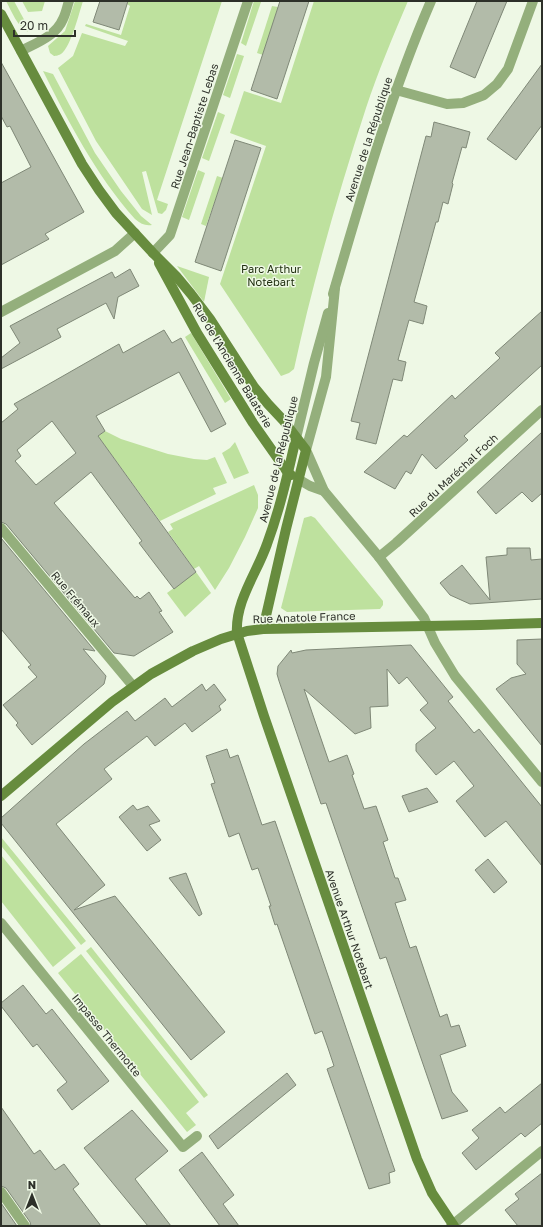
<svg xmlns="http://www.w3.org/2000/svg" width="543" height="1227" font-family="'Golos Text',sans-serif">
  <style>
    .green { fill: #bee19e }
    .building { fill: #b2bba9; stroke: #7f8877; fill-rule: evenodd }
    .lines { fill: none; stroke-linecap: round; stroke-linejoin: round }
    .street { stroke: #94af7c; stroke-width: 10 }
    .secondary { stroke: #678c3e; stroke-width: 10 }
    .labels { text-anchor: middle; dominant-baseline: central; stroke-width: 3; stroke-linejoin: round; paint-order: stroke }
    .street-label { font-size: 11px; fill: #2d3029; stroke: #eef8e5 }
    .park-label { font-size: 11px; fill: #213011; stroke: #eef8e5 }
  </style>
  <rect width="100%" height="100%" fill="#eef8e5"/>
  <g class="green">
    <path d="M6 1H14L27 25 28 32C17 26 12 12 6 1Z"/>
    <polygon points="22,1 45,1 42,11 28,12"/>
    <path d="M75 1H83C79 13 71 47 61 54 60 55 55 56 54 56L50 53 48 46 65 31Z"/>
    <polygon points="128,1 222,1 157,200 168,204 166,210 162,214 158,213 146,171 142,172 152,215 142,209 96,141 58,68 73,56 82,33 125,46 128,41 85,26 86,24 121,35 130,6 127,4"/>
    <polygon points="254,1 261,2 246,46 241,43"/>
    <path d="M314 1H408C393 36 378 72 366 108 338 194 313 281 294 369L289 373 281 376 220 284 266 146 230 133 244 91 281 103Z"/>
    <polygon points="272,6 278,7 263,55 257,53"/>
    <polygon points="237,54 244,56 230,98 223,95"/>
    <path d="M43 71 53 74 95 153 121 191 141 216 152 225C145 226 141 224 135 219 96 175 69 123 43 71Z"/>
    <polygon points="218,112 225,115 209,161 202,158"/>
    <polygon points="198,170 205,173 189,220 182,217"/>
    <polygon points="217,176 223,178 206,226 201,224"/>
    <polygon points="177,266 209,277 204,302"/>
    <polygon points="191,333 231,399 225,403 185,337"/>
    <polygon points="105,431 121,439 168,454 194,459 207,460 215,457 227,483 213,488 216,494 160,521 98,436"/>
    <polygon points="235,442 249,473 234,479 222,453 230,448"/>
    <polygon points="254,485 258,495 258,508 245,537 229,568 215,590 199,566 194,569 168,532 173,529 170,524"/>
    <polygon points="311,516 315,518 383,601 383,605 380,609 287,612 281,608 304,518"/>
    <polygon points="196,572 211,593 185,617 167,593"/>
    <polygon points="1,837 86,941 81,945 2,847 1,848"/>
    <polygon points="1,855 76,948 53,967 1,901"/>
    <polygon points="91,947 208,1095 204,1098 86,951"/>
    <polygon points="81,954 199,1102 186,1113 196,1125 187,1132 58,973"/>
  </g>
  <g class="building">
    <polygon points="100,1 128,1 119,30 93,22"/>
    <polygon points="280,1 309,1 277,99 251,90"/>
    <polygon points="477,1 507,1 475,78 450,67"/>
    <polygon points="1,62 84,212 45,234 49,239 1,265 1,183 31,167 10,126 7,127 1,116"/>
    <polygon points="542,64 542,125 516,160 487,139"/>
    <polygon points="434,122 470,132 466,148 462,147 452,183 453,184 448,204 443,202 438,222 436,222 414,302 427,306 423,324 409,320 398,360 406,362 402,381 393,379 376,444 356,439 360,423 351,421 426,136 431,137"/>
    <polygon points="235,140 261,148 221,271 195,262"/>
    <polygon points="130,269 139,286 118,297 114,319 106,303 57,329 61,337 1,369 1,358 20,343 10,326 112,272 115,278"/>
    <polygon points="542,311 542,365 464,436 468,440 436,469 422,454 411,474 406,471 395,489 364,472 404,435 407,437 452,395 455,399 500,358 495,353"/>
    <path d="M164 330 172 343 181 338 226 424 211 432 179 372 96 416 105 431 98 436 196 572 174 589 139 543 142 541 91 472 54 503 135 598 137 596 140 599 149 592 162 611 159 612 173 632 134 656 114 653 6 524 1 522V423L18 409 14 404 119 344 123 353ZM52 421 76 453 36 485 15 461 21 456 17 450Z"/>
    <polygon points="542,432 542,493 532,502 522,492 496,514 477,492"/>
    <polygon points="1,538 95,651 83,649 106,676 104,684 32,745 16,725 18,723 3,705 37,677 28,667 31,665 1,629"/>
    <polygon points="507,548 530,548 531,560 542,559 542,599 470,604 450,595 440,583 462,565 490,600 486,557 507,555"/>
    <polygon points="542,639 542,746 496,689 511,678 526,674 517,664 517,640"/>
    <polygon points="411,645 453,697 448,701 474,733 479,729 542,807 542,866 506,821 485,837 456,801 474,786 454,761 436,775 416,751 416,744 436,728 420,710 428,703 407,677 399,684 387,669 388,706 370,707 371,728 355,734 304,689 329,762 347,755 354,774 352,775 364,809 376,806 388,840 383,842 395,878 398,878 406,900 395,903 410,948 416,946 440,1017 447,1014 451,1027 459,1025 466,1046 440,1055 452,1092 468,1111 442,1119 386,957 380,959 326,803 321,804 279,681 277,674 278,666 291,650 292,653 306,650"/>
    <polygon points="202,684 206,691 214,684 226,700 219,706 221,710 192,732 185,723 155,746 147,736 104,769 112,779 56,824 105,885 74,910 115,896 225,1032 191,1060 1,823 1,818 84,744 127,711 135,721 165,698 172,707"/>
    <polygon points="227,749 230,758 238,755 262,825 275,821 395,1171 389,1173 390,1183 369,1189 327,1069 334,1066 328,1048 322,1031 315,1034 277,924 275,925 269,906 271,906 258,868 252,870 239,833 229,837 211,784 215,783 206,756"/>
    <polygon points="427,788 438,802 409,812 402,796"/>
    <polygon points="133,805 137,810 148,806 160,821 149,825 161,840 147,851 119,817"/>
    <polygon points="488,859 507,882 494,893 475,870"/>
    <polygon points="186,873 202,914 199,916 169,878"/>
    <polygon points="23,985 46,1014 52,1009 109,1081 72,1110 57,1090 67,1082 37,1044 33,1047 1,1006 1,1003"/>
    <polygon points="287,1073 296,1085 218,1149 209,1136"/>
    <polygon points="542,1083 542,1123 525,1137 521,1133 476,1170 462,1153 479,1138 472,1130 500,1107 505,1113"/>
    <polygon points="1,1107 34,1154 40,1150 55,1170 64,1164 79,1184 73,1189 101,1226 31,1226 30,1222 6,1188 1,1186"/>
    <polygon points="132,1110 168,1151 135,1179 171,1226 148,1226 84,1148"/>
    <polygon points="202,1152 234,1195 223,1204 239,1226 220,1226 179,1170"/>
    <polygon points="542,1173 542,1226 518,1226 505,1210 519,1199 515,1194"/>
    <polygon points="1,1203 17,1226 1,1226"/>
  </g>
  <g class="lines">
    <g class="street">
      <path d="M21 51C36 43 56 36 63 19 66 13 67 7 69 1"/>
      <polyline points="396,90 447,104 463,103 484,95 497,84 508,69 533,1"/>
      <polyline points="153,253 170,235 248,1"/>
      <polyline points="335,288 326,377 306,450 324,491 379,557 424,618 435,643 455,676 542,782"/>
      <path d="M333 294C362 195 390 96 431 1"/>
      <polyline points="1,312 115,251 135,233"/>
      <polyline points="296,438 314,363 328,313"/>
      <polyline points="298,479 310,486 324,491"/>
      <polyline points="1,528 133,686"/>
      <polyline points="379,557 396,543 542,410"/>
      <polyline points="1,923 183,1147 197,1136"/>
      <polyline points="1,1192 25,1226"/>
      <polyline points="451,1226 542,1151"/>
    </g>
    <g class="secondary">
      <polyline points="1,14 82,164 99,190 116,213 153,253 176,276 191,294 210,319 254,387 268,404 283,420 306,450 286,529 263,629"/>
      <polyline points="159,263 197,333 253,423 288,473 291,475"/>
      <path d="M296 438C288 473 280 509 267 544 257 573 235 601 237 633L264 716 417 1159 432 1193 454 1226"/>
      <polyline points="1,796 112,702 151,674 193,651 221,639 247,631 263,629 481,625 542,623"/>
    </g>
  </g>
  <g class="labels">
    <g class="street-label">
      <text transform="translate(194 126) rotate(-72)">Rue Jean-Baptiste Lebas</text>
      <text transform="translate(368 139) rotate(-72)">Avenue de la République</text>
      <text transform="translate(233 365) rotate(59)">Rue de l'Ancienne Balaterie</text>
      <text transform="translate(278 459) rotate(-76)">Avenue de la République</text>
      <text transform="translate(453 475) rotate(-43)">Rue du Maréchal Foch</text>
      <text transform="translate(76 599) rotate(50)">Rue Frémaux</text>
      <text transform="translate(304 617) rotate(-2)">Rue Anatole France</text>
      <text transform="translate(350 929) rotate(71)">Avenue Arthur Notebart</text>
      <text transform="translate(107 1035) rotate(51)">Impasse Thermotte</text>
    </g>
    <g class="park-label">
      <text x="271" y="268">Parc Arthur<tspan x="271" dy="13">Notebart</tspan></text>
    </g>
  </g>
  <rect width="543" height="1227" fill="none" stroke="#2d3029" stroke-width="4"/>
  <g transform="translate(32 1195)" stroke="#eef8e5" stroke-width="3" paint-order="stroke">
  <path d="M0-3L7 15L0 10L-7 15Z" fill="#2d3029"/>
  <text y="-6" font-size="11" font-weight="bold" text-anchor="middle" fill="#2d3029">N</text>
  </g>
  <path d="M14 30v6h61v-6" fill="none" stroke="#2d3029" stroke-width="2"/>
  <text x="20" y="30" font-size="12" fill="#2d3029" stroke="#eef8e5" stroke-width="3" paint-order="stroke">20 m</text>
</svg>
